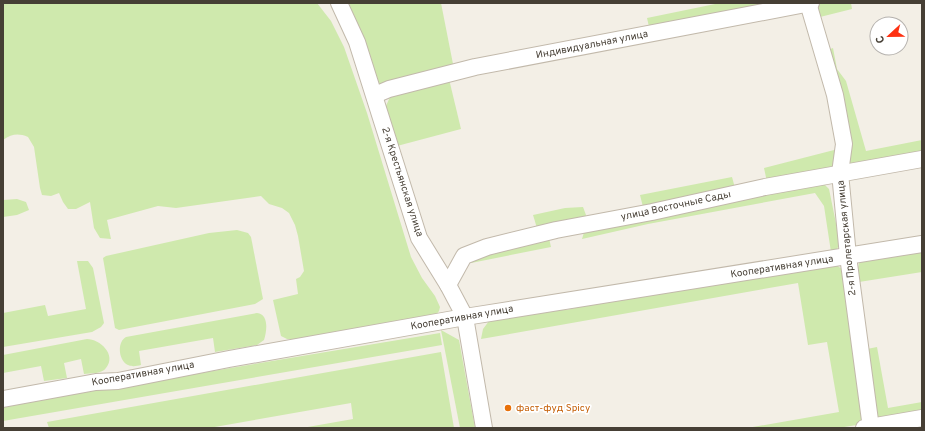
<svg xmlns="http://www.w3.org/2000/svg" width="925" height="431" font-family="Overpass,sans-serif">
  <style>
    .green { fill: #cfe9ad }
    .lines { fill: none; stroke-linecap: round; stroke-linejoin: round }
    .street-casing { stroke: #c2b9ab; stroke-width: 18 }
    .street { stroke: #fff; stroke-width: 16 }
    .food-dot { fill: #e8710a; stroke: #fff; stroke-width: 1.5 }
    .labels { text-anchor: middle; dominant-baseline: central; stroke-width: 3.5; stroke-linejoin: round; paint-order: stroke }
    .street-label { font-size: 10px; fill: #463f35; stroke: #fff }
    .food-label { font-size: 10px; fill: #c56008; stroke: #fff; text-anchor: start }
  </style>
  <rect width="100%" height="100%" fill="#f3efe6"/>
  <g class="green">
    <path d="M3 3H317L331 21 344 47 367 113 411 257 422 278 435 296 440 307 439 311 436 315 297 339H287L281 336 273 300 298 294 296 279 300 277 304 271 298 236 295 225 289 213 282 208 269 204 261 196 176 208 158 206 107 220 111 239 100 238 94 228 90 202 76 209H68L63 202 59 193 51 196 42 195 40 188 34 147 28 137C18 133 12 134 3 140Z"/>
    <polygon points="349,3 441,3 453,64 376,88 367,52"/>
    <polygon points="720,3 790,3 650,31 647,18"/>
    <polygon points="825,3 851,3 852,9 816,18 815,5"/>
    <polygon points="833,48 837,69 846,81 866,151 922,140 922,153 847,165 825,51"/>
    <polygon points="449,79 461,129 397,146 385,108 390,97"/>
    <polygon points="838,149 835,168 767,182 764,168"/>
    <polygon points="732,177 735,188 643,207 640,195"/>
    <polygon points="822,182 829,189 840,243 836,251 831,252 824,206 815,193 648,224 582,239 585,229"/>
    <polygon points="17,199 26,202 29,210 17,215 3,217 3,200"/>
    <polygon points="583,207 586,215 584,219 537,228 533,215 565,208"/>
    <polygon points="237,230 248,233 251,237 263,299 255,304 119,330 115,328 103,258 106,256 209,233"/>
    <polygon points="549,238 551,247 471,263 482,252"/>
    <polygon points="922,251 922,272 859,282 857,273 859,263 864,260"/>
    <polygon points="77,261 88,261 93,268 104,323 101,327 92,332 3,347 3,313 45,305 48,316 86,309"/>
    <polygon points="836,265 842,269 863,424 838,428 747,428 839,412 827,342 808,345 798,283 481,339 483,329 492,317 549,309 566,310 636,295"/>
    <path d="M257 313C269 314 267 331 264 340L257 345 215 352 213 338 139 351 141 365C137 366 132 367 128 365 118 360 117 342 126 337Z"/>
    <polygon points="441,330 459,340 475,428 460,428"/>
    <polygon points="440,333 442,345 3,421 3,406"/>
    <path d="M87 339C100 339 117 355 106 368 102 374 91 373 84 374L81 359 64 363 67 378 44 381 41 366 3 373V355Z"/>
    <polygon points="877,347 888,408 922,402 922,416 878,421 867,349"/>
    <polygon points="441,352 454,428 302,428 353,419 351,403 209,428 49,428 47,422"/>
  </g>
  <g class="lines">
    <g class="street-casing">
      <g id="street">
        <polyline points="339,3 357,42 419,238 448,285 465,317 484,428"/>
        <polyline points="808,3 835,95 844,144 840,173 848,256 871,428"/>
        <polyline points="375,95 389,89 475,67 811,3"/>
        <polyline points="448,285 464,256 487,247 556,230 652,212 765,187 922,159"/>
        <polyline points="3,399 96,382 118,381 229,359 465,317 922,244"/>
        <polyline points="864,428 922,418"/>
      </g>
    </g>
    <use href="#street" class="street"/>
  </g>
  <circle class="food-dot" cx="508" cy="408" r="4"/>
  <g class="labels">
    <g class="street-label">
      <text transform="translate(592 45) rotate(-11)">Индивидуальная улица</text>
      <text transform="translate(402 182) rotate(72)">2-я Крестьянская улица</text>
      <text transform="translate(676 206) rotate(-12)">улица Восточные Сады</text>
      <text transform="translate(847 238) rotate(-96)">2-я Пролетарская улица</text>
      <text transform="translate(782 267) rotate(-9)">Кооперативная улица</text>
      <text transform="translate(462 318) rotate(-10)">Кооперативная улица</text>
      <text transform="translate(143 374) rotate(-10)">Кооперативная улица</text>
    </g>
    <g class="food-label">
      <text x="516" y="408">фаст-фуд Spicy</text>
    </g>
  </g>
  <rect width="925" height="431" fill="none" stroke="#463f35" stroke-width="8"/>
  <g transform="translate(889 36) rotate(248)"><circle r="19" fill="#ffffff" stroke="#b5b2ae"/>
  <path d="M0-3L7 15L0 10L-7 15Z" fill="#fe3112"/>
  <text y="-6" font-size="11" font-weight="bold" text-anchor="middle" fill="#463f35">С</text>
  </g>
</svg>
